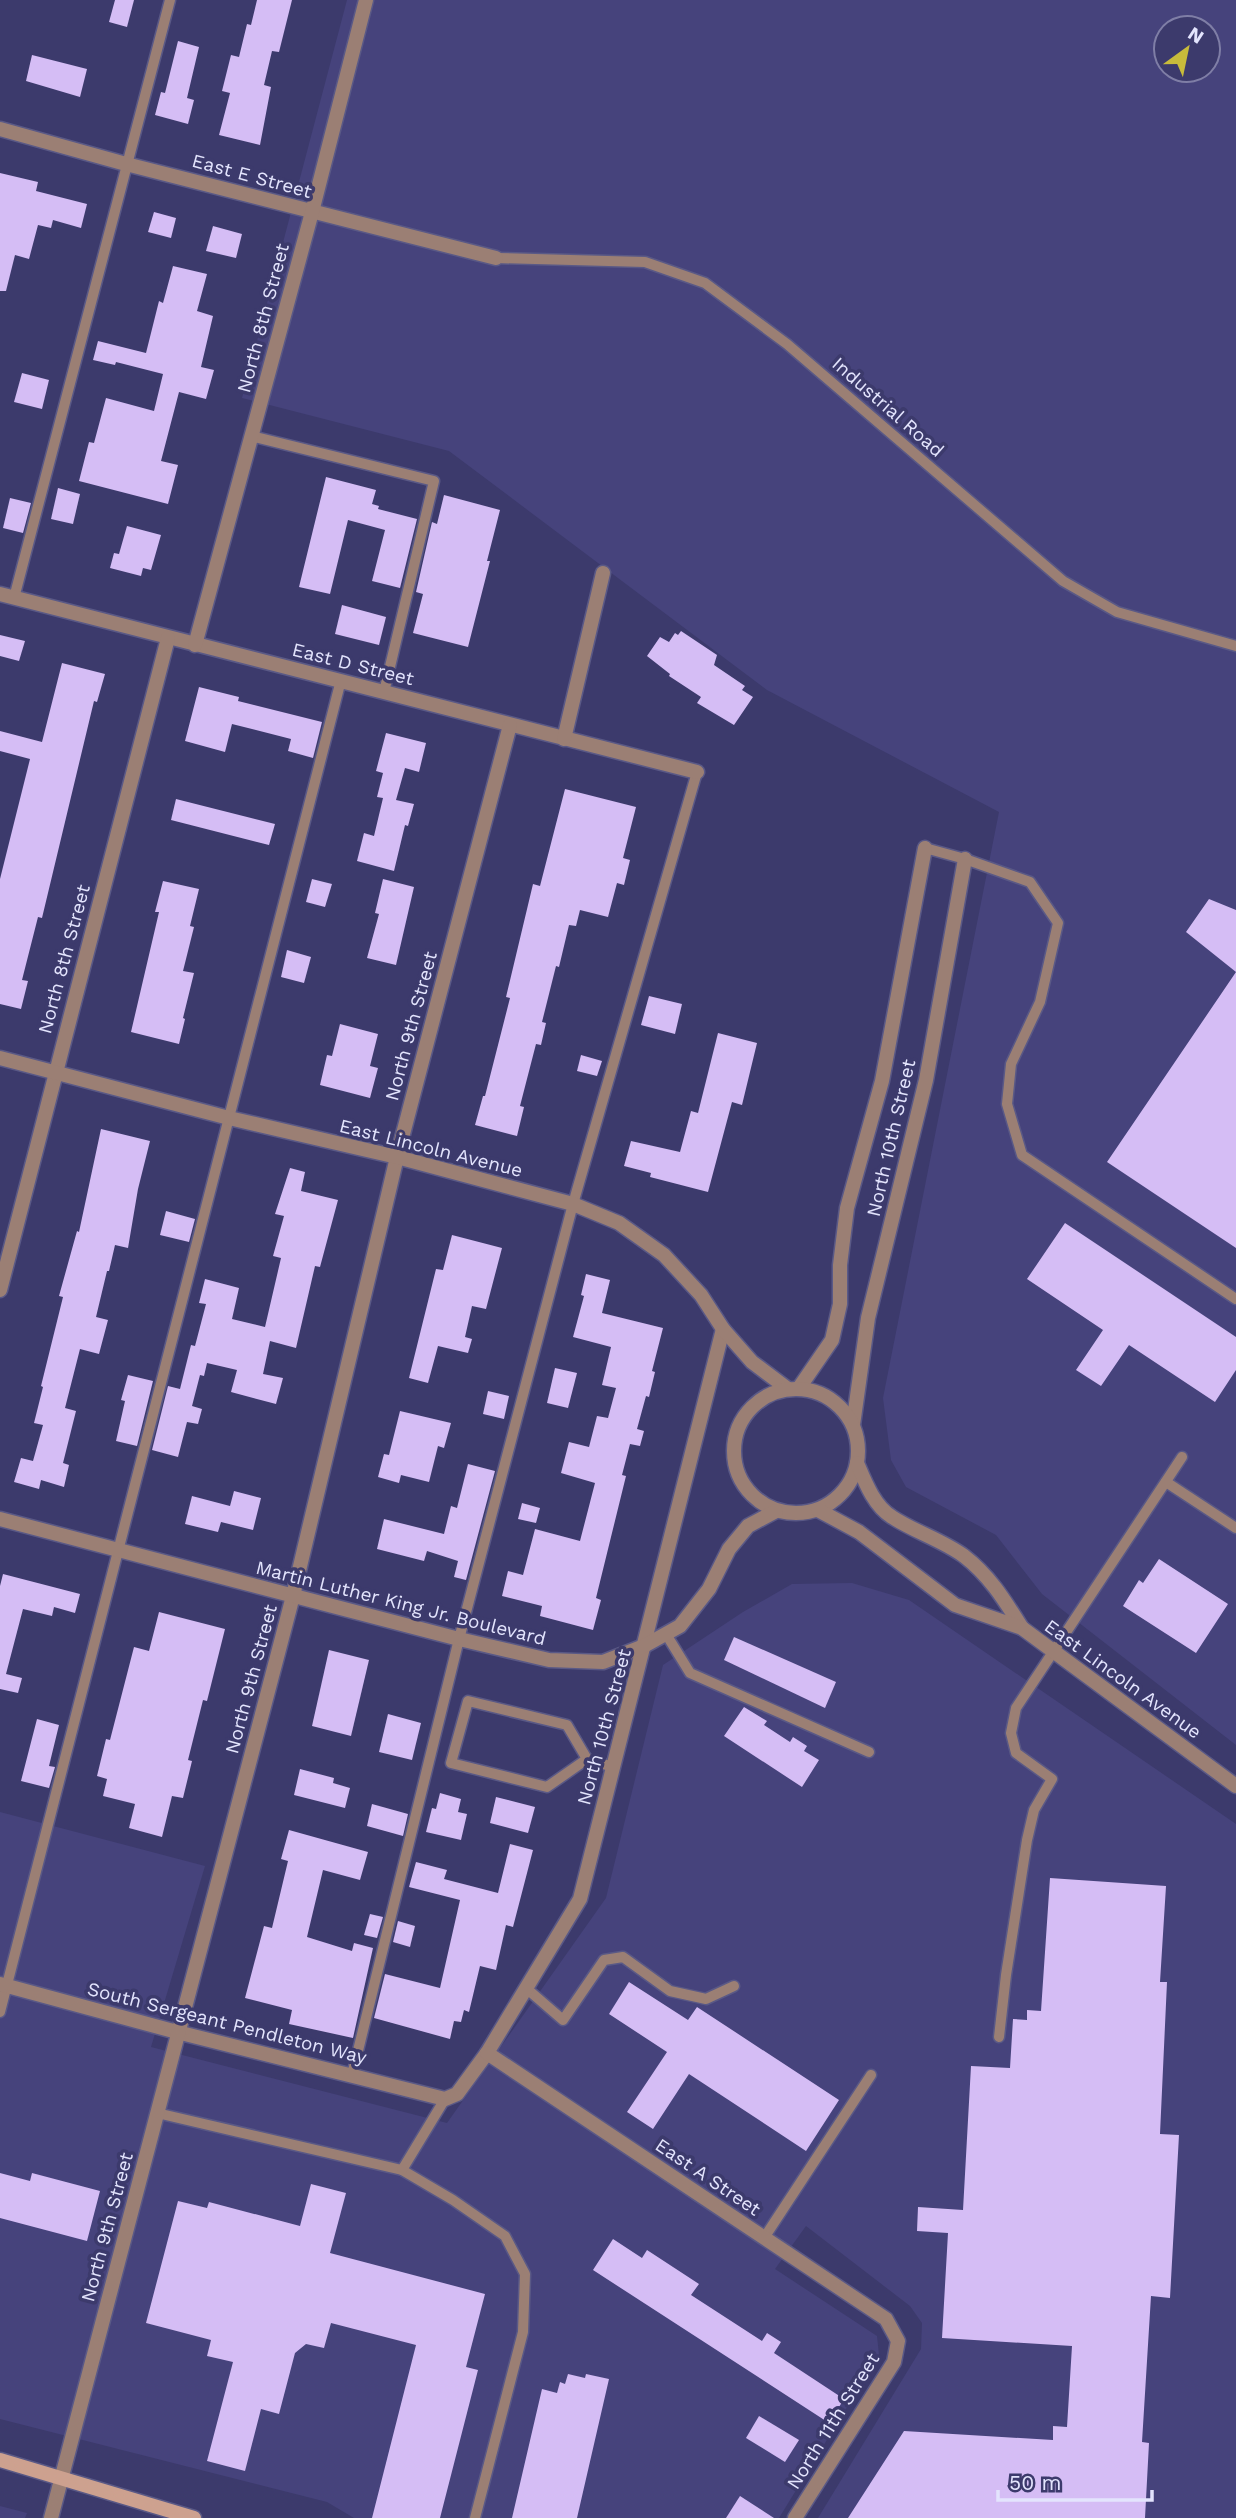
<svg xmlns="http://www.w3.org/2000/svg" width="1236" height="2518" font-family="'Work Sans',sans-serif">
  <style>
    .built { fill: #46437c; fill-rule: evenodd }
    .building { fill: #d5bdf5 }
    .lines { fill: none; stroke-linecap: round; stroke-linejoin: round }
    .service-casing { stroke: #5a5986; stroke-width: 13 }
    .minor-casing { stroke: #5a5986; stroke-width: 17 }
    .tertiary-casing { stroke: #5a5986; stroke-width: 17 }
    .secondary-casing { stroke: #5a5986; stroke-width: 17 }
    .service { stroke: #9b7f74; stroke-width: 10 }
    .minor { stroke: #9b7f74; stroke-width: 14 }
    .tertiary { stroke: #9b7f74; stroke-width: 14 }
    .secondary { stroke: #cda18f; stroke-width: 14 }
    .labels { text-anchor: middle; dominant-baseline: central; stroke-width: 7; stroke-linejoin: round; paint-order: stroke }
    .street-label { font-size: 19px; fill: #e3e4fd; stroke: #3c3a6c }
  </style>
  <rect width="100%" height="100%" fill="#3c3a6c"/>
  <g class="built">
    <path d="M347 0H1236V1745L1042 1594 996 1535 906 1487 891 1460 883 1398 999 812 767 690 449 451 242 398ZM1166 28H1208V70H1166Z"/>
    <polygon points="852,1583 909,1600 1236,1824 1236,2518 818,2518 921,2349 922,2323 910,2306 806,2226 775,2269 877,2336 879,2355 779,2518 354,2518 327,2502 0,2419 0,1812 205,1866 151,2047 447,2123 606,1898 663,1665 743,1612 792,1584"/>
    <polygon points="0,2506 27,2513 25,2518 0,2518"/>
  </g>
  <g class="building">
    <polygon points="115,0 134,0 127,27 109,22"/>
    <polygon points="257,0 292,0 279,52 272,51 264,85 271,87 260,145 219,135 230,93 222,91 231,55 239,57 247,24 251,25"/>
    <polygon points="178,41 199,47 187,98 194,100 188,124 155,115 161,92 165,93"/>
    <polygon points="32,55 87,69 80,97 26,81"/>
    <polygon points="0,173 38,182 36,191 87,204 81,228 53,220 51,228 38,225 29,259 15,255 6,291 0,291"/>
    <polygon points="154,212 176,218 171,238 148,232"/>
    <polygon points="213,226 242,234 236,258 206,251"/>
    <polygon points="173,266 207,274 197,311 213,316 201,367 214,370 206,399 179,392 161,461 178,465 168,504 79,481 89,442 94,443 106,398 154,411 163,374 116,362 115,365 93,360 98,341 146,353 159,301 163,303"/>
    <polygon points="22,373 49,380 42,409 14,402"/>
    <polygon points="326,477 376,490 372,504 379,506 378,509 417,519 400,588 372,581 385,530 348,520 330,594 299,587"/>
    <polygon points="58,488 80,494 73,524 51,519"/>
    <polygon points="444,495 500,510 487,561 490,561 468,647 413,633 423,594 416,592 432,522 437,524"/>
    <polygon points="10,498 31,503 23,533 3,528"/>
    <polygon points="127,526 161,535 151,570 143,568 141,576 110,568 114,553 119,554"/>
    <polygon points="342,605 386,617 379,645 335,634"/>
    <polygon points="681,631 717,655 714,665 745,686 742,690 753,697 734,725 697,703 701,697 669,676 670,674 647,656 660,637 669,642 675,633 678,635"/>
    <polygon points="0,635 25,641 19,661 0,656"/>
    <polygon points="62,663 105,674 97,702 94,701 42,918 38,917 22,980 28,981 21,1009 0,1004 0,879 30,759 0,751 0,731 42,742"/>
    <polygon points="199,687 239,697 238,701 322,722 313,758 288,751 291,739 232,724 225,752 185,741"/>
    <polygon points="386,733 426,743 419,772 405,768 396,800 414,804 408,826 405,825 394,871 357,861 364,833 374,836 383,798 377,797 383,773 376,771"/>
    <polygon points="565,789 636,807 623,858 630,860 624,885 617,883 608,917 580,910 576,926 569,925 559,967 556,966 542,1022 546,1023 541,1045 536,1044 520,1106 524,1107 517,1136 475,1125 483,1096 485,1096 510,998 506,997 533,884 540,886"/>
    <polygon points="176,799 275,824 269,845 171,820"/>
    <polygon points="312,879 332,884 325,907 306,902"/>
    <polygon points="383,879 414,887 396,965 367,958 379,914 375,913"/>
    <polygon points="163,881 199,889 190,926 194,927 183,971 194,973 183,1018 185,1019 179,1044 131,1032 159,912 155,912"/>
    <polygon points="1209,899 1236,910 1236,1248 1107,1162 1236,972 1186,932"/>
    <polygon points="287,950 311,957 304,983 281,977"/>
    <polygon points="649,996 682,1004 675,1034 641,1025"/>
    <polygon points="340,1024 378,1034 370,1066 378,1068 370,1098 320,1085 327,1055 332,1056"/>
    <polygon points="718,1033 757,1043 742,1105 732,1102 708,1192 650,1177 651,1173 624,1166 631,1141 680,1152 691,1111 698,1113"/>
    <polygon points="581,1055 602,1061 597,1076 577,1071"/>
    <polygon points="101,1129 150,1141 138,1189 128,1248 115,1245 109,1271 107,1271 96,1317 108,1320 99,1354 80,1349 65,1408 76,1411 63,1463 69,1465 64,1487 41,1480 39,1489 14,1482 21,1458 33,1461 43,1425 34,1423 43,1387 41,1386 63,1297 59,1296 77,1231 79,1232"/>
    <polygon points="290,1168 305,1172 301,1191 338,1200 320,1267 315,1266 296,1348 270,1341 263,1374 283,1378 276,1404 231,1392 237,1370 207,1363 204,1376 200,1375 192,1406 202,1409 198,1424 187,1422 178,1457 152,1450 168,1386 180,1389 191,1345 195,1346 206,1304 199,1303 205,1279 239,1288 232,1319 265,1327 281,1258 273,1256 284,1216 275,1214"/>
    <polygon points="166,1211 195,1219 189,1242 160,1235"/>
    <polygon points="1065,1223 1236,1337 1236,1370 1215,1402 1129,1345 1101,1386 1076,1370 1103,1330 1027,1279"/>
    <polygon points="452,1235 502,1248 486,1309 472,1306 465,1337 472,1339 468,1353 438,1346 428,1383 409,1378 436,1269 443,1270"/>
    <polygon points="586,1274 610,1280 602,1313 663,1328 652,1371 655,1372 649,1397 646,1396 637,1429 644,1431 640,1446 630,1444 622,1475 626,1476 596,1598 601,1600 593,1630 540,1616 542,1606 502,1596 508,1571 523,1575 535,1529 580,1541 595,1483 561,1473 569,1442 589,1447 597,1416 608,1418 616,1388 602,1385 611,1347 573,1337 584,1296 581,1295"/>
    <polygon points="555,1368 577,1373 568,1408 547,1403"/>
    <polygon points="128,1375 153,1381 137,1446 116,1441 125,1401 121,1400"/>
    <polygon points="488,1391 509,1396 504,1419 483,1414"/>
    <polygon points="400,1411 451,1423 444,1448 438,1446 429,1482 401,1475 399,1483 378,1477 384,1454 389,1455"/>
    <polygon points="468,1464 495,1471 466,1580 454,1577 458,1561 427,1551 424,1561 377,1549 384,1519 444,1534 451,1506 457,1508"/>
    <polygon points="234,1491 261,1498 253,1530 221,1522 218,1532 185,1524 192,1496 230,1506"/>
    <polygon points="522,1503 540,1508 536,1523 518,1519"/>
    <polygon points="1159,1559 1228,1604 1196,1653 1123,1606 1139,1580 1143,1583"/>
    <polygon points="3,1574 80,1594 75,1613 54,1607 52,1616 23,1609 6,1674 22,1678 18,1693 0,1689 0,1586"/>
    <polygon points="159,1612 225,1629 207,1701 203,1700 188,1760 192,1761 183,1798 172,1796 162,1837 129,1828 135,1804 103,1796 107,1779 97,1776 106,1739 110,1740 134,1647 149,1651"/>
    <polygon points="734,1637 836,1682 825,1708 724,1660"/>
    <polygon points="329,1650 369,1660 351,1736 312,1726"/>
    <polygon points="744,1707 767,1721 764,1725 790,1742 793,1737 807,1746 804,1751 819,1760 802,1787 724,1736"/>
    <polygon points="388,1714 421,1723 412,1760 379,1752"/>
    <polygon points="37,1719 59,1725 49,1766 55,1767 49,1788 21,1781"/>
    <polygon points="300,1769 334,1778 333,1783 350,1788 345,1808 294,1795"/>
    <polygon points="440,1793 461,1799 458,1812 467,1814 461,1840 426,1832 432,1808 436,1809"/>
    <polygon points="496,1797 535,1807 528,1833 490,1823"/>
    <polygon points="372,1804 408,1814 403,1836 367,1826"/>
    <polygon points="289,1830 368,1852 360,1880 323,1870 307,1937 352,1951 354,1943 373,1948 353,2038 289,2024 292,2010 245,1998 264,1926 272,1928 288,1861 281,1859"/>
    <polygon points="510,1844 533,1850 513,1927 506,1925 496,1970 480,1966 469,2012 464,2010 461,2022 454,2021 450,2039 374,2018 385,1974 440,1988 460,1900 409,1887 416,1862 447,1870 444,1879 498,1893"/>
    <polygon points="1050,1878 1166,1886 1160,1982 1167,1982 1160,2134 1179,2135 1170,2298 1151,2296 1142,2442 1149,2443 1145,2518 848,2518 904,2431 1053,2440 1053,2426 1067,2427 1072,2346 942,2338 948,2233 917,2231 918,2207 963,2210 971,2066 1010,2068 1013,2019 1027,2020 1027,2010 1041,2011"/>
    <polygon points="370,1914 383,1917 377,1938 364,1935"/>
    <polygon points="398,1921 415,1926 410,1947 393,1942"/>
    <polygon points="629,1982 688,2020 697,2007 839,2100 806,2151 689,2074 653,2129 627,2112 667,2052 609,2014"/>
    <polygon points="0,2173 30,2181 32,2173 100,2191 87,2241 0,2218"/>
    <polygon points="311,2184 346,2193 330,2253 485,2294 466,2367 478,2370 440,2518 372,2518 416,2345 331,2323 324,2348 306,2344 295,2353 279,2414 261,2409 245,2471 207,2461 233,2362 207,2356 211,2340 146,2323 178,2201 207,2208 209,2202 300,2226"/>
    <polygon points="613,2239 642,2258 647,2250 699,2284 691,2295 762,2341 767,2333 781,2342 774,2353 844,2399 829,2423 593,2270"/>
    <polygon points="568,2374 585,2378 586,2374 609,2379 577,2518 512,2518 542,2389 557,2393 560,2382 565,2384"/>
    <polygon points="759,2416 799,2440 785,2462 746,2438"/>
    <polygon points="740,2496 774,2518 726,2518"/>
  </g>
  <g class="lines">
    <g class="service-casing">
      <g id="service">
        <polyline points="496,258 645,262 705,283 787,344 1063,581 1117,612 1236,646"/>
        <polyline points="251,436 434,481 384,692"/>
        <polyline points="14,598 170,0"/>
        <polyline points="925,848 965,859 1030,882 1058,923 1040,1002 1011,1064 1007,1104 1022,1155 1236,1299"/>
        <polyline points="1166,1482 1236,1528"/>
        <polyline points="666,1634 690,1673 869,1752"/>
        <polyline points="587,1759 567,1725 468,1701 451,1763 547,1787 587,1759 613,1767"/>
        <polyline points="526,1988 563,2020 604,1960 623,1957 670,1991 706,1999 734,1986"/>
        <polyline points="0,2012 341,680"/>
        <polyline points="999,2037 1006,1975 1027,1840 1034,1810 1052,1779 1016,1753 1011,1733 1016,1708 1182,1457"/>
        <polyline points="352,2075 459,1639 573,1204 697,772"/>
        <polyline points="157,2113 402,2170 453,2200 505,2236 525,2274 523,2332 475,2518"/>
        <polyline points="402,2170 445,2099"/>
        <polyline points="764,2238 871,2075"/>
      </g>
    </g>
    <g class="minor-casing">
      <g id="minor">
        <polyline points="0,129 126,164 496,258"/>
        <polyline points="0,594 697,772"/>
        <polyline points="195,645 312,212 366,0"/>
        <polyline points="564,739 603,573"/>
        <polyline points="0,1290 168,638"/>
        <polyline points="799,1388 832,1340 840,1304 840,1265 847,1208 882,1081 925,848"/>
        <polyline points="853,1425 868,1318 926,1080 965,859"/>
        <polyline points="0,1984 177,2032 445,2099 457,2094 487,2053 580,1899 723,1329"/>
        <polyline points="487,2053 886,2319 898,2341 894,2362 795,2518"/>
        <polyline points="51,2518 293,1596 397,1157 510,725"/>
      </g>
    </g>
    <g class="tertiary-casing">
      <g id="tertiary">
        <polyline points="0,1058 229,1118 397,1157 573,1204 619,1223 664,1255 701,1295 723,1329 752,1362 788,1389"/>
        <circle cx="796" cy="1451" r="62"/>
        <path d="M857 1463C865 1482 874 1506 892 1517 915 1532 942 1540 964 1556 990 1576 1005 1601 1022 1628"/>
        <polyline points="818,1510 859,1532 955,1605 1022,1628 1236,1786"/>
        <polyline points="0,1519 459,1639 549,1660 603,1662 644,1646 680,1626 709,1589 729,1549 748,1526 776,1511"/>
      </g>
    </g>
    <g class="secondary-casing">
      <polyline id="secondary" points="0,2460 194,2518"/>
    </g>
    <use href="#service" class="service"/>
    <use href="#minor" class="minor"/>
    <use href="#tertiary" class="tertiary"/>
    <use href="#secondary" class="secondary"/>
  </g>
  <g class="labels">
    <g class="street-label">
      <text transform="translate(252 176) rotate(15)">East E Street</text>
      <text transform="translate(263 318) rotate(-75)">North 8th Street</text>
      <text transform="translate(888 407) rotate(41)">Industrial Road</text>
      <text transform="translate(353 664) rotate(14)">East D Street</text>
      <text transform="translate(64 959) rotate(-75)">North 8th Street</text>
      <text transform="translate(411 1026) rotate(-75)">North 9th Street</text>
      <text transform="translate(891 1138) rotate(-77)">North 10th Street</text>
      <text transform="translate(431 1148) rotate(14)">East Lincoln Avenue</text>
      <text transform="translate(401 1603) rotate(14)">Martin Luther King Jr. Boulevard</text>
      <text transform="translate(251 1679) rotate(-75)">North 9th Street</text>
      <text transform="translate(1123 1679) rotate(36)">East Lincoln Avenue</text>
      <text transform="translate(604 1727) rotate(-75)">North 10th Street</text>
      <text transform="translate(227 2023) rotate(14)">South Sergeant Pendleton Way</text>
      <text transform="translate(708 2177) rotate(34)">East A Street</text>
      <text transform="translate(107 2227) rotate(-75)">North 9th Street</text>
      <text transform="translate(833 2421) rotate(-58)">North 11th Street</text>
    </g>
  </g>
  <g transform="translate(1187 49) rotate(33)"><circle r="33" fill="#3c3a6c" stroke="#7f7ea6" stroke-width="2"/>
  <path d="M0-5L12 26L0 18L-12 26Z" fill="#c8bb3b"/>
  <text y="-10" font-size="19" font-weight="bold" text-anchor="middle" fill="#e3e4fd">N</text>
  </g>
  <path d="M998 2490v10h154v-10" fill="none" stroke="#e3e4fd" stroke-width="3.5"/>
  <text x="1009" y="2490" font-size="21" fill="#e3e4fd" stroke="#3c3a6c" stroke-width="5" paint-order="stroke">50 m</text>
</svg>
